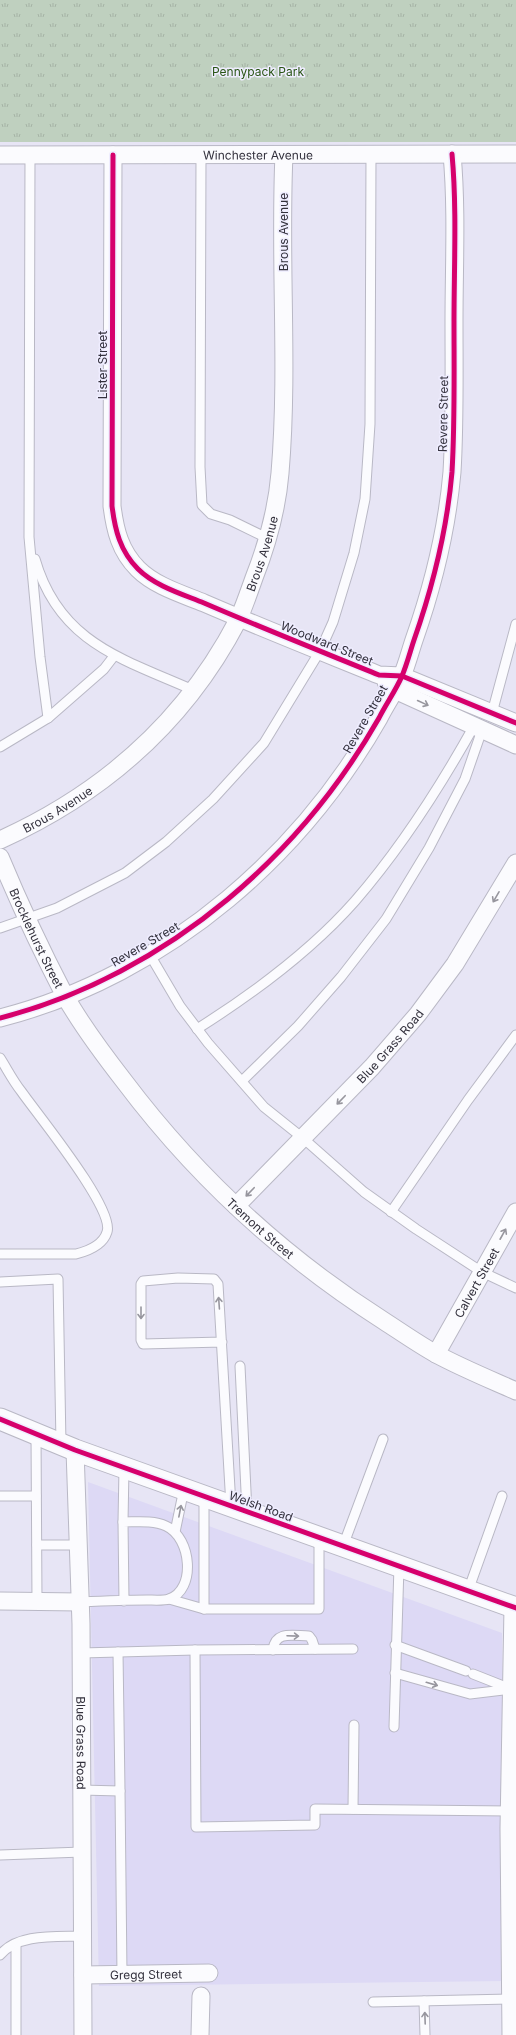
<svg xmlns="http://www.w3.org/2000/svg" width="516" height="2035" font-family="Inter,sans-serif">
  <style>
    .built { fill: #ddd9f5 }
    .park { fill: url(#park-tufts) }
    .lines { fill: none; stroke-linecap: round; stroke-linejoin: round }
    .service-casing { stroke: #b9b8c5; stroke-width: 11 }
    .minor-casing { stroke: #b9b8c5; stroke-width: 19 }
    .tertiary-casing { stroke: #b9b8c5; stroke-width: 23 }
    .service { stroke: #fbfbfe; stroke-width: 9 }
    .minor { stroke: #fbfbfe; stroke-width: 17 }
    .tertiary { stroke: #fbfbfe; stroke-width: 21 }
    .cycleway-casing { stroke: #efedff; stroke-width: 8 }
    .cycleway { stroke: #d6006c; stroke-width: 5 }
    .oneway { stroke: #97969e }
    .labels { text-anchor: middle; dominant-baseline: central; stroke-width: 3; stroke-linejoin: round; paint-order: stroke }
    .park-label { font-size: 12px; fill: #295515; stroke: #efedff }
    .street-label { font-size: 12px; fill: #33313d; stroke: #efedff }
  </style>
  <defs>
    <pattern id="park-tufts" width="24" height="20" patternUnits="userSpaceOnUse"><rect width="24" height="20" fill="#bfd0bf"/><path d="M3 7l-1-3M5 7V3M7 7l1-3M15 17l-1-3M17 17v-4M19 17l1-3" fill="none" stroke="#a5b3a5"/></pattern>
  </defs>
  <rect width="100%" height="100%" fill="#e7e5f5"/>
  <polygon class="built" points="88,1482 502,1633 505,1981 99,1986"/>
  <rect class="park" x="0" y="0" width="516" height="142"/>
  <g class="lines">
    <g class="service-casing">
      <g id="service">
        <polyline points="30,155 29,537 40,657 48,718"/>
        <polyline points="201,155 200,467 202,505 211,514 230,520 267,538"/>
        <path d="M35 559C59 643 123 659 193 690"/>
        <polyline points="492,713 516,624"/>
        <polyline points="0,747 48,718 104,669 114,656"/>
        <polyline points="0,928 57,908 125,873 166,842 213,799 264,743 320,651 333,622 354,553 365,499 370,424 371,154"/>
        <polyline points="150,955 180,1006 208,1043 264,1107 304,1139 364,1192 416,1229 482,1272 516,1288"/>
        <path d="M197 1029C254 993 310 952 355 901 401 848 440 787 474 726"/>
        <path d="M0 1058C7 1069 13 1081 21 1091 37 1114 115 1209 107 1232 103 1245 88 1251 76 1254H0"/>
        <polyline points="242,1081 298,1026 341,977 386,919 429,848 465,779 482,730"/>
        <polyline points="391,1212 468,1100 516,1035"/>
        <polyline points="0,1282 58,1279 61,1444"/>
        <polyline points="222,1342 143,1344 141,1340 141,1284 143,1281 178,1278 214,1279 218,1284 231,1506"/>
        <polyline points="240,1366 247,1512"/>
        <polyline points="36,1434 37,1601"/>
        <polyline points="0,1496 36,1496"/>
        <polyline points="204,1496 204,1609 319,1609 319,1538"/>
        <polyline points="123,1522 124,1468"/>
        <polyline points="175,1532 184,1489"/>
        <polyline points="37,1545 78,1545"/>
        <polyline points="343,1546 383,1439"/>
        <polyline points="468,1591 502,1496"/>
        <polyline points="169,1599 204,1609"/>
        <path d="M80 1602C102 1601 125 1600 147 1600 153 1600 163 1601 169 1599 196 1590 192 1538 166 1526 153 1520 137 1522 123 1522L124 1601"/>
        <polyline points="395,1645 466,1671"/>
        <polyline points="353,1649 195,1650 196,1827 315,1825 315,1809 510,1811"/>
        <path d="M273 1650C275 1630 294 1636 309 1636L312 1640 315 1649"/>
        <polyline points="81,1653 195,1650"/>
        <polyline points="395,1673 470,1694 512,1689"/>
        <polyline points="473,1674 511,1689"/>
        <polyline points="394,1727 399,1566"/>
        <polyline points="81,1790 120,1791 118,1652"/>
        <polyline points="120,1791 122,1975"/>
        <polyline points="353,1809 354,1725"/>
        <polyline points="0,1855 82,1852"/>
        <path d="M0 1955C18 1933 57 1937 82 1936"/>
        <polyline points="424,2001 425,2035"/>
        <polyline points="373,2002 512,1999"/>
        <polyline points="16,2035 16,1944"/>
      </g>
    </g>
    <g class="minor-casing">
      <g id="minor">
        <path id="s1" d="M0 155 516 154"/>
        <path d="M113 155 112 506C115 530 120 551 138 569 155 586 182 594 204 603 262 628 320 651 379 675L402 676 516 723"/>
        <polyline points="386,682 395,690 516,745"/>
        <path id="s2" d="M0 840C104 793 185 722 238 620 244 607 249 592 254 578 267 545 277 509 280 473 289 367 279 261 284 155"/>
        <path id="s3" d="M0 857C20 905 41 950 65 996 82 1026 103 1054 124 1081 197 1178 282 1256 384 1321 401 1332 418 1344 436 1354 462 1368 489 1379 516 1391"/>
        <path d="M0 1018C83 997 162 954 228 899 289 848 339 788 379 718 386 704 396 690 402 676 407 664 410 652 414 640 433 586 447 529 452 472 455 422 454 371 454 321 454 266 457 209 452 154"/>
        <path id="s4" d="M236 1206 372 1067 418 1014 455 964 516 863"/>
        <path id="s5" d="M436 1354 516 1212"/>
        <path id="s6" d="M75 1450 81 1624 83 2035"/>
        <polyline points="0,1601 80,1602"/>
        <path id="s7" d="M83 1975 209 1973"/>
        <polyline points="200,2035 201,1996"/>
        <polyline points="511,2035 509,1829 513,1607"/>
      </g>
    </g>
    <g class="tertiary-casing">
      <polyline id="tertiary" points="0,1419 75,1450 516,1608"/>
    </g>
    <use href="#service" class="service"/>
    <use href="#minor" class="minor"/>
    <use href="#tertiary" class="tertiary"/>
    <g class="cycleway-casing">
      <g id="cycleway">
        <path d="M113 155 112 506C115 530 120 551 138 569 155 586 182 594 204 603 262 628 320 651 379 675L402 676 516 723"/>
        <path d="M0 1018C83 997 162 954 228 899 289 848 339 788 379 718 386 704 396 690 402 676 407 664 410 652 414 640 433 586 447 529 452 472 455 422 454 371 454 321 454 266 457 209 452 154"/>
        <polyline points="0,1419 75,1450 516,1608"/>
      </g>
    </g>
    <use href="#cycleway" class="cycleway"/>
  </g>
  <defs><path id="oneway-shaft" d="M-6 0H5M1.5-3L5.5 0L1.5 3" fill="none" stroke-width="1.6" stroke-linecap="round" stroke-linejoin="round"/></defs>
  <g class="oneway">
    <use href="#oneway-shaft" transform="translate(423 703) rotate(25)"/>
    <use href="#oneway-shaft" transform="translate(496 897) rotate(120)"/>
    <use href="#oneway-shaft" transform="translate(341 1100) rotate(134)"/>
    <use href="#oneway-shaft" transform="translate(250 1192) rotate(134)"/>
    <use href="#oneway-shaft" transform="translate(503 1234) rotate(-61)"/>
    <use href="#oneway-shaft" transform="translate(219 1303) rotate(-94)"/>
    <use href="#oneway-shaft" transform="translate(141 1313) rotate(90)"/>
    <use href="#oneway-shaft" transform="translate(180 1511) rotate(-79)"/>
    <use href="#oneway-shaft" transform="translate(293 1636) rotate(2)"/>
    <use href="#oneway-shaft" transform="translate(432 1684) rotate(16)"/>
    <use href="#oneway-shaft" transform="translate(425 2018) rotate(-92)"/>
  </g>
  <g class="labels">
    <g class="park-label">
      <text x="258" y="71">Pennypack Park</text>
    </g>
    <g class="street-label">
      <text stroke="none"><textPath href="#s1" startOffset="258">Winchester Avenue</textPath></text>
      <text transform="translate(283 232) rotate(-90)">Brous Avenue</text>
      <text transform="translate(102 365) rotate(-90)">Lister Street</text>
      <text transform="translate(443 414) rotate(-89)">Revere Street</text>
      <text stroke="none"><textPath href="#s2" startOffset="401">Brous Avenue</textPath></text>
      <text transform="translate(327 643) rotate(22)">Woodward Street</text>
      <text transform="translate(365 719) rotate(-60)">Revere Street</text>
      <text stroke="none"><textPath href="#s2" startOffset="65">Brous Avenue</textPath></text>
      <text stroke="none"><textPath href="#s3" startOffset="89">Brocklehurst Street</textPath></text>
      <text transform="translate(145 944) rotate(-30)">Revere Street</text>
      <text stroke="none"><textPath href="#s4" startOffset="222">Blue Grass Road</textPath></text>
      <text stroke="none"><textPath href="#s3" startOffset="458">Tremont Street</textPath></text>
      <text stroke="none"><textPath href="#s5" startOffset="82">Calvert Street</textPath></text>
      <text transform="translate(261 1506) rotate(20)">Welsh Road</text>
      <text stroke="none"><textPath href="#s6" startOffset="293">Blue Grass Road</textPath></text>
      <text stroke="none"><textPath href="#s7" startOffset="63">Gregg Street</textPath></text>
    </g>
  </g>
</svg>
